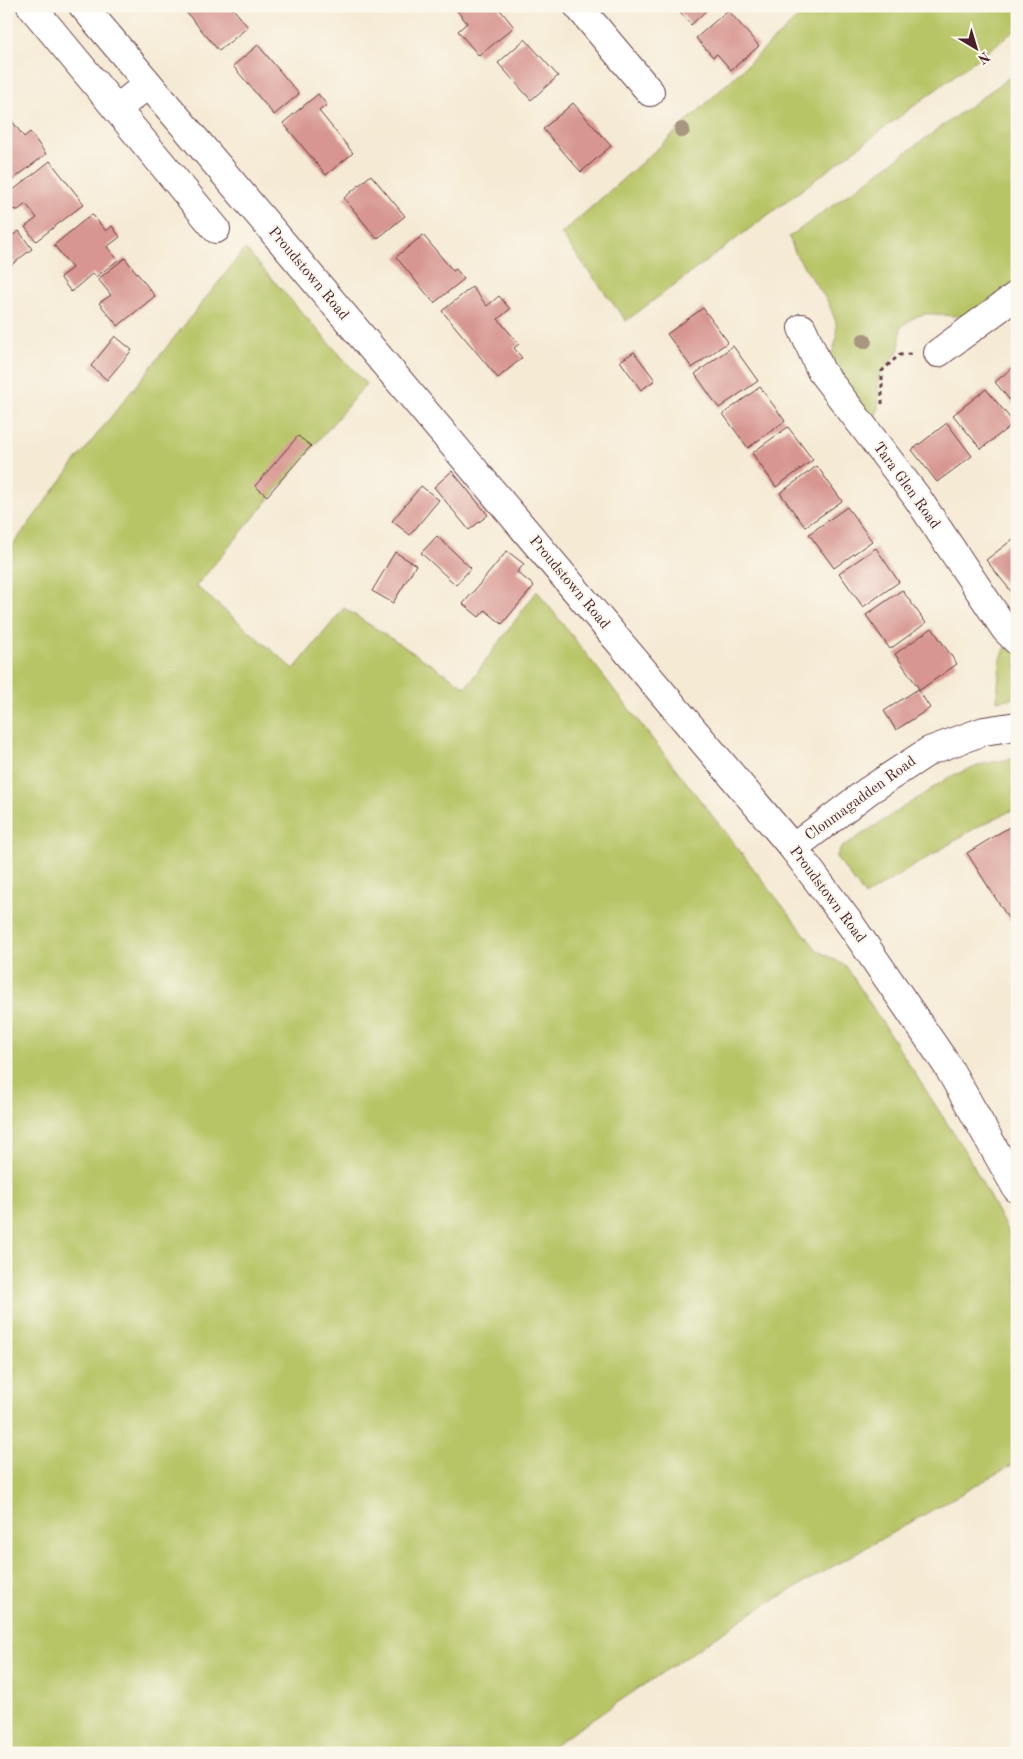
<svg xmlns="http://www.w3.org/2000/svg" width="1023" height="1759" font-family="'Old Standard TT',serif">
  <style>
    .green { fill: #b8c566; stroke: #817248 }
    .building { fill: #d79690 }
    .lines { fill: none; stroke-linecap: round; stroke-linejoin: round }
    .minor-casing { stroke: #643d44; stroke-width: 30 }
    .major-casing { stroke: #643d44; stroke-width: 30 }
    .path { stroke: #643d44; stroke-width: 3; stroke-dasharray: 4 4; stroke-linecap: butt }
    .minor { stroke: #fff; stroke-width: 28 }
    .major { stroke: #fff; stroke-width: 28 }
    .tree { fill: #a99681 }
    .labels { text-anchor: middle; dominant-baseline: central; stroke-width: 4; stroke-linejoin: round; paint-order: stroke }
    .street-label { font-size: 15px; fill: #4a1f2b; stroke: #fbf7ec }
  </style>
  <rect width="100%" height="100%" fill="#fbf7ec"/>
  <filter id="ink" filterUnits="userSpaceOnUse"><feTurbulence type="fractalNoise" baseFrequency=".02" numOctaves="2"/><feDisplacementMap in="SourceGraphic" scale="10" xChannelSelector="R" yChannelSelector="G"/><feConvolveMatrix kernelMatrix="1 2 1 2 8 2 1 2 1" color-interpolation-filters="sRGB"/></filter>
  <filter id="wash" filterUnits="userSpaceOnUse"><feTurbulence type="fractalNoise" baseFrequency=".0096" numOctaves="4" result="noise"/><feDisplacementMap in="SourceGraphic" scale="20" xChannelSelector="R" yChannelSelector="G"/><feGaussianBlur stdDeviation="1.12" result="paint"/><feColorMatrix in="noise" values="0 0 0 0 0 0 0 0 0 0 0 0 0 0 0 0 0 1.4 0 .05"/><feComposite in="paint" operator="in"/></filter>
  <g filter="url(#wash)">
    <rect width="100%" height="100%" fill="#f5ead4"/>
    <g class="green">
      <polygon points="810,6 1017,6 1017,29 626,321 561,234 667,140"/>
      <path d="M1017 72V282C1007 289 977 314 968 315 938 320 929 303 901 327L899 350 879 376 878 411 872 420 836 374 830 359 837 338 836 322 828 302 796 255 789 237Z"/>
      <polygon points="245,249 366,384 196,586 294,669 344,608 466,687 537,591 817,950 846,966 968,1156 1017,1249 1017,1462 756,1610 542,1753 6,1753 6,554 75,462"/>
      <polygon points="1006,647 1017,652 1017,697 997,701 1000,661"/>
      <polygon points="1017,758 1017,808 977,827 865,896 836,857 841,848 951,776 983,764"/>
    </g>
    <g id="blocks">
      <g class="building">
        <polygon points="181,6 231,6 248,27 219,51"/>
        <polygon points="453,6 497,6 514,27 479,56 458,31 467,23"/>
        <polygon points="675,6 711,6 691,25"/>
        <polygon points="728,10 759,46 731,70 717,54 713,57 696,38"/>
        <polygon points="525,39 558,76 531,100 498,63"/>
        <polygon points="258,45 299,94 274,115 233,66"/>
        <polygon points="318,94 327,105 319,111 353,153 326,175 283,123"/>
        <polygon points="573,103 611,146 581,172 543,129"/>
        <polygon points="6,113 24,137 30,132 46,154 6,185"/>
        <polygon points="50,161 84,204 36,241 25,227 37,218 26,204 18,210 11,209 6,202 7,195"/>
        <polygon points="371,175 405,216 377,239 344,198"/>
        <polygon points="92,214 106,231 112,226 120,237 107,247 118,260 96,277 93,273 71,292 60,277 72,268 54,245"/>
        <polygon points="19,231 32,249 6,269 6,240"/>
        <polygon points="423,235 453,271 456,269 464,279 434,303 396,257"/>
        <polygon points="125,258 155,296 118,326 99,303 111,295 98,279"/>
        <polygon points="472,287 487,306 499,296 510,309 498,319 519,344 514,348 522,358 498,378 442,311"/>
        <polygon points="703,308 728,342 692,368 667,334"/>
        <polygon points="115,336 132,350 107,380 91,366"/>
        <polygon points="733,346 758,381 719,408 695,374"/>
        <polygon points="634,352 655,380 641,390 620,361"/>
        <polygon points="1017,364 1017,409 995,382"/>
        <polygon points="760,387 785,421 748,448 723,414"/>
        <polygon points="986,389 1014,423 981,449 953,415"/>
        <polygon points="947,423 972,456 937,482 912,450"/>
        <polygon points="788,427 813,460 776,487 752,453"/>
        <polygon points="298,436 311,446 267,496 255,486"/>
        <polygon points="817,466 842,501 805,527 780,493"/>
        <polygon points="452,471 488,515 469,530 434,487"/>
        <polygon points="421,486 439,500 410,535 392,521"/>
        <polygon points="847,507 872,541 834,568 809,534"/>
        <polygon points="437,536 471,568 456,585 421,553"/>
        <polygon points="1017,536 1017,593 1014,595 986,560"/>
        <polygon points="876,548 899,582 863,607 839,573"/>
        <polygon points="507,551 524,564 517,572 534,586 502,624 485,610 479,617 463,604"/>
        <polygon points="395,552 416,565 393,603 372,591"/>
        <polygon points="902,590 926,623 890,649 866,615"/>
        <polygon points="932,628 957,664 920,690 895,654"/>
        <polygon points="918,689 930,708 896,730 884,711"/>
        <polygon points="1011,826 1017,834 1017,932 967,853"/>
      </g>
    </g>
  </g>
  <g filter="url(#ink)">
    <use href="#blocks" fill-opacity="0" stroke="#643d44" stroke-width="1"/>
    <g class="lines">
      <g class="minor-casing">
        <g id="minor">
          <polyline points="31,6 216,229"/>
          <polyline points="578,6 650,92"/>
          <polyline points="117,109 148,84"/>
          <polyline points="802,328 821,371 916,496 1005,629 1017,641"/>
          <polyline points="938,353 1017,295"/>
          <polyline points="793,848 868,791 929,751 984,731 1017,726"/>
        </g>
      </g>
      <g class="major-casing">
        <polyline id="major" points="83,6 793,848 851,925 947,1065 1017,1189"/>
      </g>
      <polyline class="path" points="882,404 882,371 899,355 911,354"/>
      <use href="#minor" class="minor"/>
      <use href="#major" class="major"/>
    </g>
    <g class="tree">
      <circle cx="682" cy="130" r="8"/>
      <circle cx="864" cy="341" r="8"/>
    </g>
  </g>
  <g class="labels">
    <g class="street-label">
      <text transform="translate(308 274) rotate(50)">Proudstown Road</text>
      <text transform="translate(906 486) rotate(54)">Tara Glen Road</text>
      <text transform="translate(569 583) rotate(50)">Proudstown Road</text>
      <text transform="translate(861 799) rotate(-36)">Clonmagadden Road</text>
      <text transform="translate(827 895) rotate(53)">Proudstown Road</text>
    </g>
  </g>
  <rect width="1023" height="1759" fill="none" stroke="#fbf7ec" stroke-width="25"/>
  <g transform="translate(976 48) rotate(142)" stroke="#fbf7ec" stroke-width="4" paint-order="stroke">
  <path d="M0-4L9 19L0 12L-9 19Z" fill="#4a1f2b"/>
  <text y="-8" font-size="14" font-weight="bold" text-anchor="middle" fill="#4a1f2b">N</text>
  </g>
</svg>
